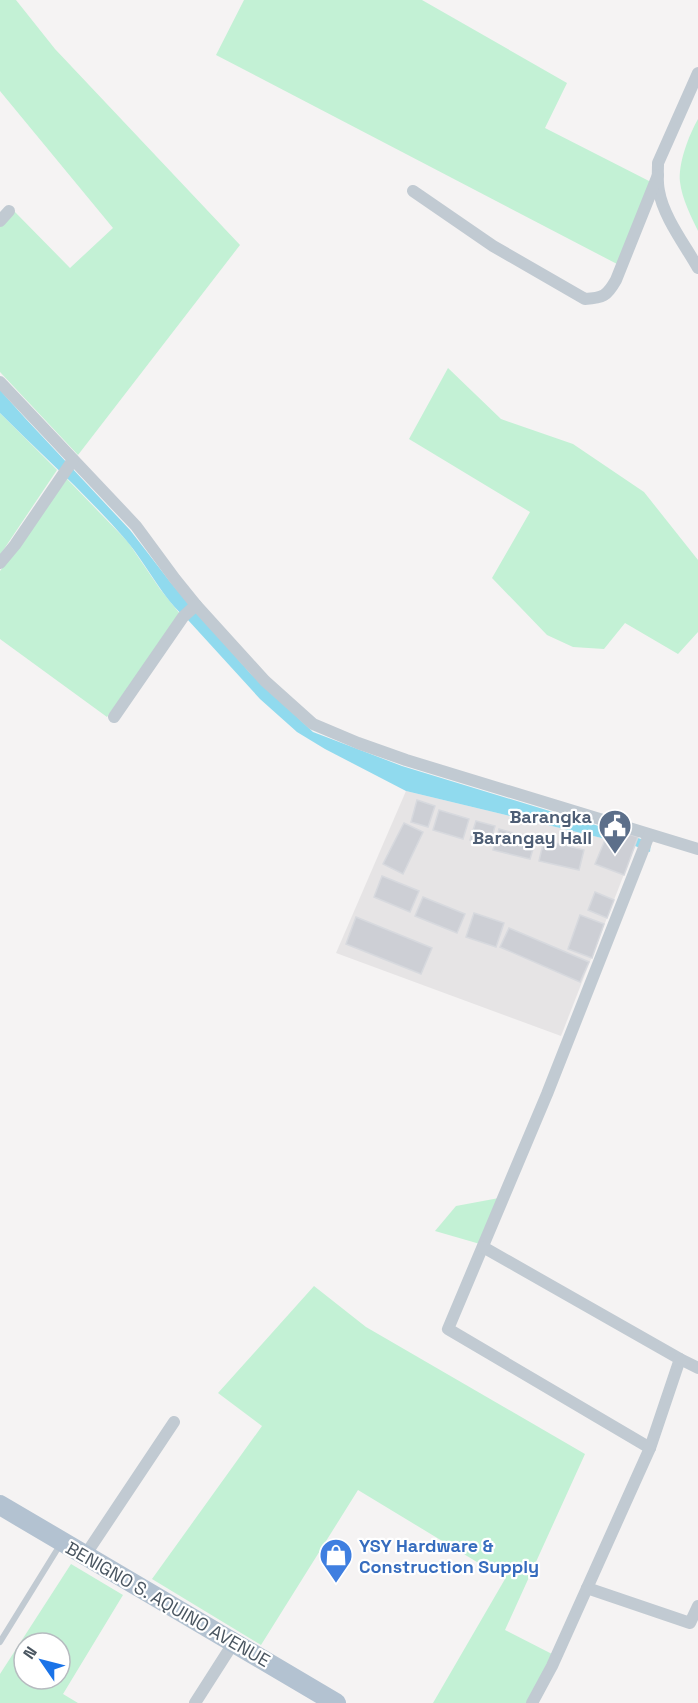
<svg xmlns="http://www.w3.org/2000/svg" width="698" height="1703" font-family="'Space Grotesk',sans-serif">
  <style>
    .education { fill: #e6e4e5 }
    .green { fill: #c3f1d5; fill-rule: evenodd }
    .water { fill: #90daee }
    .building { fill: #cdcfd5; stroke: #d7d9de; stroke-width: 1.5 }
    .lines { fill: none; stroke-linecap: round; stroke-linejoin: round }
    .lane { stroke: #c1cad2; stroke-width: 6 }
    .street { stroke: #c1cad2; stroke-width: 12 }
    .primary { stroke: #b3c2d1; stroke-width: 20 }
    .labels { text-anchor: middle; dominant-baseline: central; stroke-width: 4.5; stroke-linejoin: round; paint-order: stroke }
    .service-label { font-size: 18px; font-weight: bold; fill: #4e5e75; stroke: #fff; text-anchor: end }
    .shop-label { font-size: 18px; font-weight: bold; fill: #366cbe; stroke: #fff; text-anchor: start }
    .street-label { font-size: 18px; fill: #4a5661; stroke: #fff }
  </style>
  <rect width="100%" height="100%" fill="#f5f3f3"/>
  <polygon class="education" points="406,791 635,846 561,1036 336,953"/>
  <g class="green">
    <polygon points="0,0 16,0 55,49 240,245 78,455 0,372 0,227 14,211 70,268 113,228 0,91"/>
    <polygon points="244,0 422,0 567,83 545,128 651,182 617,264 216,55"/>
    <path d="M698 119V231C691 216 682 199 680 182 678 163 689 135 698 119Z"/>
    <polygon points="448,368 501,419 573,444 644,492 698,560 698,632 678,654 625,623 604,649 573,647 547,635 492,578 530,512 409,439"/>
    <polygon points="0,413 57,470 0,555"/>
    <polygon points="67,479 128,542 160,589 180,614 107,717 0,639 0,571"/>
    <polygon points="499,1198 480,1244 435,1231 456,1206"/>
    <polygon points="314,1286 366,1327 585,1454 505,1630 552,1654 536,1687 526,1703 433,1703 505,1579 358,1490 261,1645 152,1579 262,1426 218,1393"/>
    <path d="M71 1564 123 1595 63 1694 78 1703H0V1674ZM24 1643H60V1679H24Z"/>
  </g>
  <path class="water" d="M0 390 25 418 130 530 171 583 250 673 313 732 402 766 651 842 650 852 635 846 406 791 325 749 297 732 260 699 188 620C162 598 148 566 126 540 87 495 42 455 0 413Z"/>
  <g class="building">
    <polygon points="417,800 435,806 428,827 411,822"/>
    <polygon points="439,810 469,819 463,839 433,830"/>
    <polygon points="476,821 495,826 490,845 470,840"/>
    <polygon points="404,823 423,832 403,874 383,864"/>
    <polygon points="610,828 638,837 624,875 595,864"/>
    <polygon points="499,829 536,839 530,859 493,850"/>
    <polygon points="544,840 584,850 579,870 539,861"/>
    <polygon points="382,876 419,891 410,912 374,897"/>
    <polygon points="595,892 614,900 607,918 588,910"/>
    <polygon points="423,897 465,914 457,933 415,916"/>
    <polygon points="474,913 504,923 496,947 466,937"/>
    <polygon points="580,915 604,924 592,958 568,949"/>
    <polygon points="356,917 432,948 421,974 346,944"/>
    <polygon points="509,928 589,962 580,982 500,947"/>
  </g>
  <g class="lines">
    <polyline class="lane" points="0,1642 60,1545"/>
    <g class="street">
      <path d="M698 73 658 163C658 172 657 182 659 191 663 216 685 245 698 268"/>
      <path d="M413 191 493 246 585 299C603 298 607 296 616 280L658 175"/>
      <polyline points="0,221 9,211"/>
      <polyline points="0,382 136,526 175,579 196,605 265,681 313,724 358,743 406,760 698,849"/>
      <polyline points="0,563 15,545 73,460"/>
      <polyline points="114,717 183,617 196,605"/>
      <polyline points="649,835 547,1094 448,1329 650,1448"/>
      <polyline points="483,1247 680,1359 698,1368"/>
      <polyline points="86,1554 174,1422"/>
      <polyline points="587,1588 690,1623 698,1606"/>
      <polyline points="195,1703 234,1642"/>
      <polyline points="532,1703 552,1666 650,1448 680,1359"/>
    </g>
    <polyline class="primary" points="0,1505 336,1703"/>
  </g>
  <defs>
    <g id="civic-pin" transform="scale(1.725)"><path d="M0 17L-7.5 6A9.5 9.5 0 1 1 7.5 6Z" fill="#5c6f8a" stroke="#fff"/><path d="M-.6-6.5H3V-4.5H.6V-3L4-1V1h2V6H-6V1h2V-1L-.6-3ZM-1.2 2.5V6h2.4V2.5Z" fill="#fff"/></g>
    <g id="shop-pin" transform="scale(1.725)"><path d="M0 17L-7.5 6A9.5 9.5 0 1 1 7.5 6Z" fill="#3f7fe0" stroke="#fff"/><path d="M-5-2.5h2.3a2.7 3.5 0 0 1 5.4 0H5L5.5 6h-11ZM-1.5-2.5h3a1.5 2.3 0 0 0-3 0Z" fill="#fff"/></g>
  </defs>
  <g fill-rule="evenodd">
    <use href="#civic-pin" x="615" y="826"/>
    <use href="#shop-pin" x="336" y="1555"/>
  </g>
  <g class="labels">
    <g class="service-label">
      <text x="592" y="816">Barangka<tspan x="592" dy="21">Barangay Hall</tspan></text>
    </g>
    <g class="shop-label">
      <text x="359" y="1545">YSY Hardware &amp;<tspan x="359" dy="21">Construction Supply</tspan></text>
    </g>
    <g class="street-label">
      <text transform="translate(168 1604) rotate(30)">BENIGNO S. AQUINO AVENUE</text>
    </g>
  </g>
  <g transform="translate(42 1661) rotate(305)"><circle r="28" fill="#ffffff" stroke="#b7bbc0" stroke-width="1.5"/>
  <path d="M0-4.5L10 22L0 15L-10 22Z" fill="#1a73e8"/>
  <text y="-9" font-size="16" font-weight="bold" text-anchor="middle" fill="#4a5661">N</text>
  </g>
</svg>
